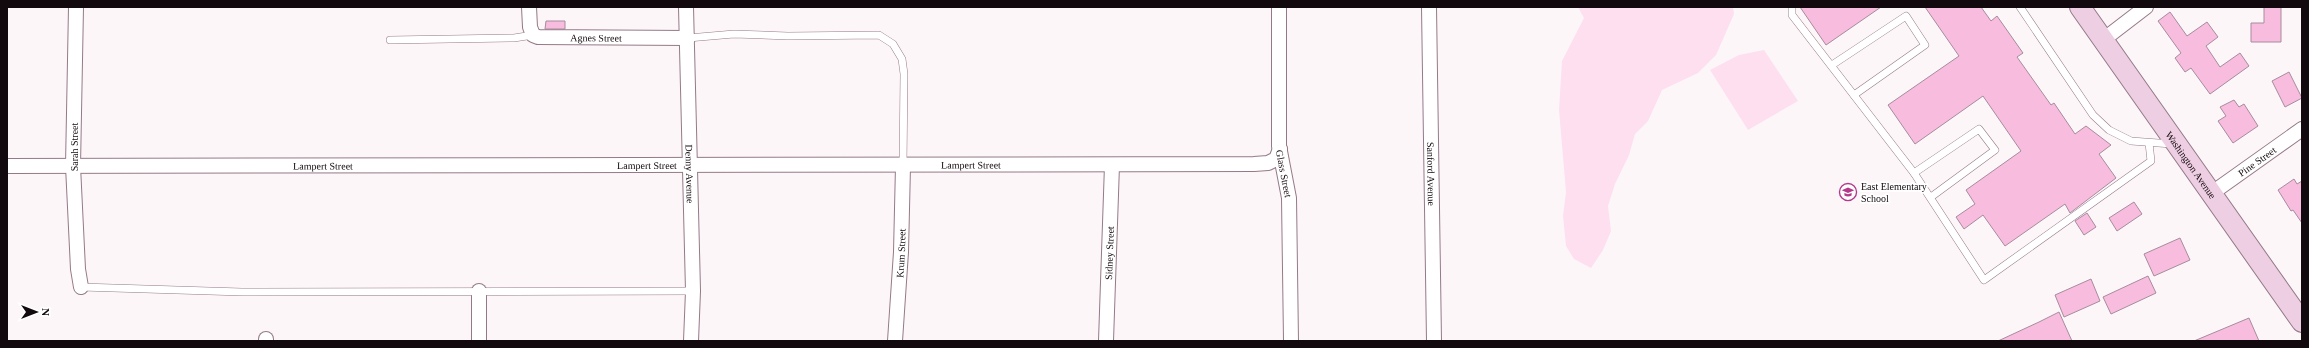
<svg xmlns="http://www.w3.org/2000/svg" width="2309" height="348" font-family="'Times New Roman',serif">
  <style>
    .green { fill: #fedff0 }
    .building { fill: #f8bcde; stroke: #a78c9b }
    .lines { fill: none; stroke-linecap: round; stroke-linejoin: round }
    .service-casing { stroke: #947a88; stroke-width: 8 }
    .minor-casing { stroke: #947a88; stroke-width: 16 }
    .secondary-casing { stroke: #947a88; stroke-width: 22 }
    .service { stroke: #fff; stroke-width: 7 }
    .minor { stroke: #fff; stroke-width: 14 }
    .secondary { stroke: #eecee2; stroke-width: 20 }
    .labels { text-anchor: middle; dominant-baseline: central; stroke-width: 3.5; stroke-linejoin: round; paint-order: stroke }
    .street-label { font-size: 10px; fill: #12090e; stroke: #fff }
    .poi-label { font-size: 10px; fill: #12090e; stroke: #fff; text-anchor: start }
  </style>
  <rect width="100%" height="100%" fill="#fcf6f9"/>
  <g class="green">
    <polygon points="1578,7 1733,7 1734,14 1716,55 1698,73 1662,90 1648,121 1635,134 1629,155 1615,184 1608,206 1611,231 1603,250 1591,268 1574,259 1566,246 1563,216 1566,192 1559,110 1562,61 1584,18"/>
    <polygon points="1764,50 1798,101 1748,130 1710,70 1739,55"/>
  </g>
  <g class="building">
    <polygon points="1800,7 1881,7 1826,45"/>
    <polygon points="1925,7 1981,7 1991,21 1997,16 2023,53 2017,57 2051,105 2054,103 2075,134 2086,126 2111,145 2099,154 2116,178 2070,213 2065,204 2005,246 1983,215 1964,229 1956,217 1975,204 1966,190 2021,151 1983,96 1915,144 1888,105 1959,56"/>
    <polygon points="2264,7 2281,7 2281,42 2251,42 2251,23 2264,23"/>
    <polygon points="2170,12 2187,36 2207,22 2218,37 2206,46 2220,67 2240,53 2249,66 2210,94 2191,68 2185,72 2175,58 2181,53 2158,21"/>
    <polygon points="546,21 565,21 565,29 545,29"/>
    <polygon points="2289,72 2302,98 2285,107 2272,81"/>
    <polygon points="2234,100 2239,107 2244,104 2258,126 2233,143 2218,121 2226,116 2220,107"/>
    <polygon points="2294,179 2297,184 2302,181 2302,223 2293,210 2291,211 2278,190"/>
    <polygon points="2134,202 2142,214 2117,231 2109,218"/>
    <polygon points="2087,213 2096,227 2084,235 2075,221"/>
    <polygon points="2180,238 2190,260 2154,276 2144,254"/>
    <polygon points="2148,276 2156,293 2111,314 2103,297"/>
    <polygon points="2091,279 2100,301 2064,317 2055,295"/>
    <polygon points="2059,312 2072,341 1998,341 2039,322"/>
    <polygon points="2249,318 2259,341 2194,341"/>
  </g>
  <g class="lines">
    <g class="service-casing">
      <g id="service">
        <polyline points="1792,7 1792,15 1914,173 1984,280 2151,161 2149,143"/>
        <polyline points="2020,7 2093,115 2109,130 2131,141 2172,144"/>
        <polyline points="688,38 734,34 788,36 879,35 893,44 902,59 904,74 903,166"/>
        <polyline points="390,40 514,38 533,35"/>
        <polyline points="1832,65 1906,16 1925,45 1854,95"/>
        <polyline points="1914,173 1979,129 1995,150 1931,197"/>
        <polyline points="81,287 242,292 693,291"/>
      </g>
    </g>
    <g class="minor-casing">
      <g id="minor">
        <polyline points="76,7 73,166 78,269 81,287"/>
        <path id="s1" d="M529 7 530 27 533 35 538 37 688 38"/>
        <path id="s2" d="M686 7 693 291 691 341"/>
        <path id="s3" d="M1279 7V146L1289 198 1291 341"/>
        <path id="s4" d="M1429 7 1434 341"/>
        <polyline points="2103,40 2146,7"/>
        <path id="s5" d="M7 166 1254 164 1268 163 1276 159 1280 149"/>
        <path id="s6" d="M2212 193 2302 129"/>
        <polyline points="266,341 266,339"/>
        <polyline points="479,341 479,291"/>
        <path id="s7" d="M895 341 901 252 903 166"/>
        <path id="s8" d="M1106 341 1112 165"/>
      </g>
    </g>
    <g class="secondary-casing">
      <g id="secondary">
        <path id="s9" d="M2080 7 2302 322"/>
      </g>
    </g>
    <use href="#service" class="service"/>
    <use href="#minor" class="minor"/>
    <use href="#secondary" class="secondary"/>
  </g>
  <defs>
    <g id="school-ring" transform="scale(0.9)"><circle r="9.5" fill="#fff" stroke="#b4398b" stroke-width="1.5"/><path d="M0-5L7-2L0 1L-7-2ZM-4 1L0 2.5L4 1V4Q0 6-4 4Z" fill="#b4398b"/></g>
  </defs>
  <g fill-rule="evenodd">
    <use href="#school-ring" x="1848" y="192"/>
  </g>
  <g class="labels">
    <g class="street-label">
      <text stroke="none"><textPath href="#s1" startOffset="92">Agnes Street</textPath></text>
      <text transform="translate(74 147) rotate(-90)">Sarah Street</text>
      <text stroke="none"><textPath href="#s6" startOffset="55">Pine Street</textPath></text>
      <text stroke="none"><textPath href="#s5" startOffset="640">Lampert Street</textPath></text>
      <text stroke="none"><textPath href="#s9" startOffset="193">Washington Avenue</textPath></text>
      <text stroke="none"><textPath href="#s5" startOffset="316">Lampert Street</textPath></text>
      <text stroke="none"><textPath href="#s5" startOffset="964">Lampert Street</textPath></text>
      <text stroke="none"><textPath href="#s2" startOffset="167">Denny Avenue</textPath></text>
      <text stroke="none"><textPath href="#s3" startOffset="167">Glass Street</textPath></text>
      <text stroke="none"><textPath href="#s4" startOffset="167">Sanford Avenue</textPath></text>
      <text stroke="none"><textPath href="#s7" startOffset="88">Krum Street</textPath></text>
      <text stroke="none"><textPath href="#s8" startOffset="88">Sidney Street</textPath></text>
    </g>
    <g class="poi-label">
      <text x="1861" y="186">East Elementary<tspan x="1861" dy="12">School</tspan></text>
    </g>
  </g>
  <rect width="2309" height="348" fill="none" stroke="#12090e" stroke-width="16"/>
  <g transform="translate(36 312) rotate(90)" stroke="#ffffff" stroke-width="3" paint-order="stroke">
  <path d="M0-3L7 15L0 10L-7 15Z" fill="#12090e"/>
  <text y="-6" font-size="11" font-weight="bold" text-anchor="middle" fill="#12090e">N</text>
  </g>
</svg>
